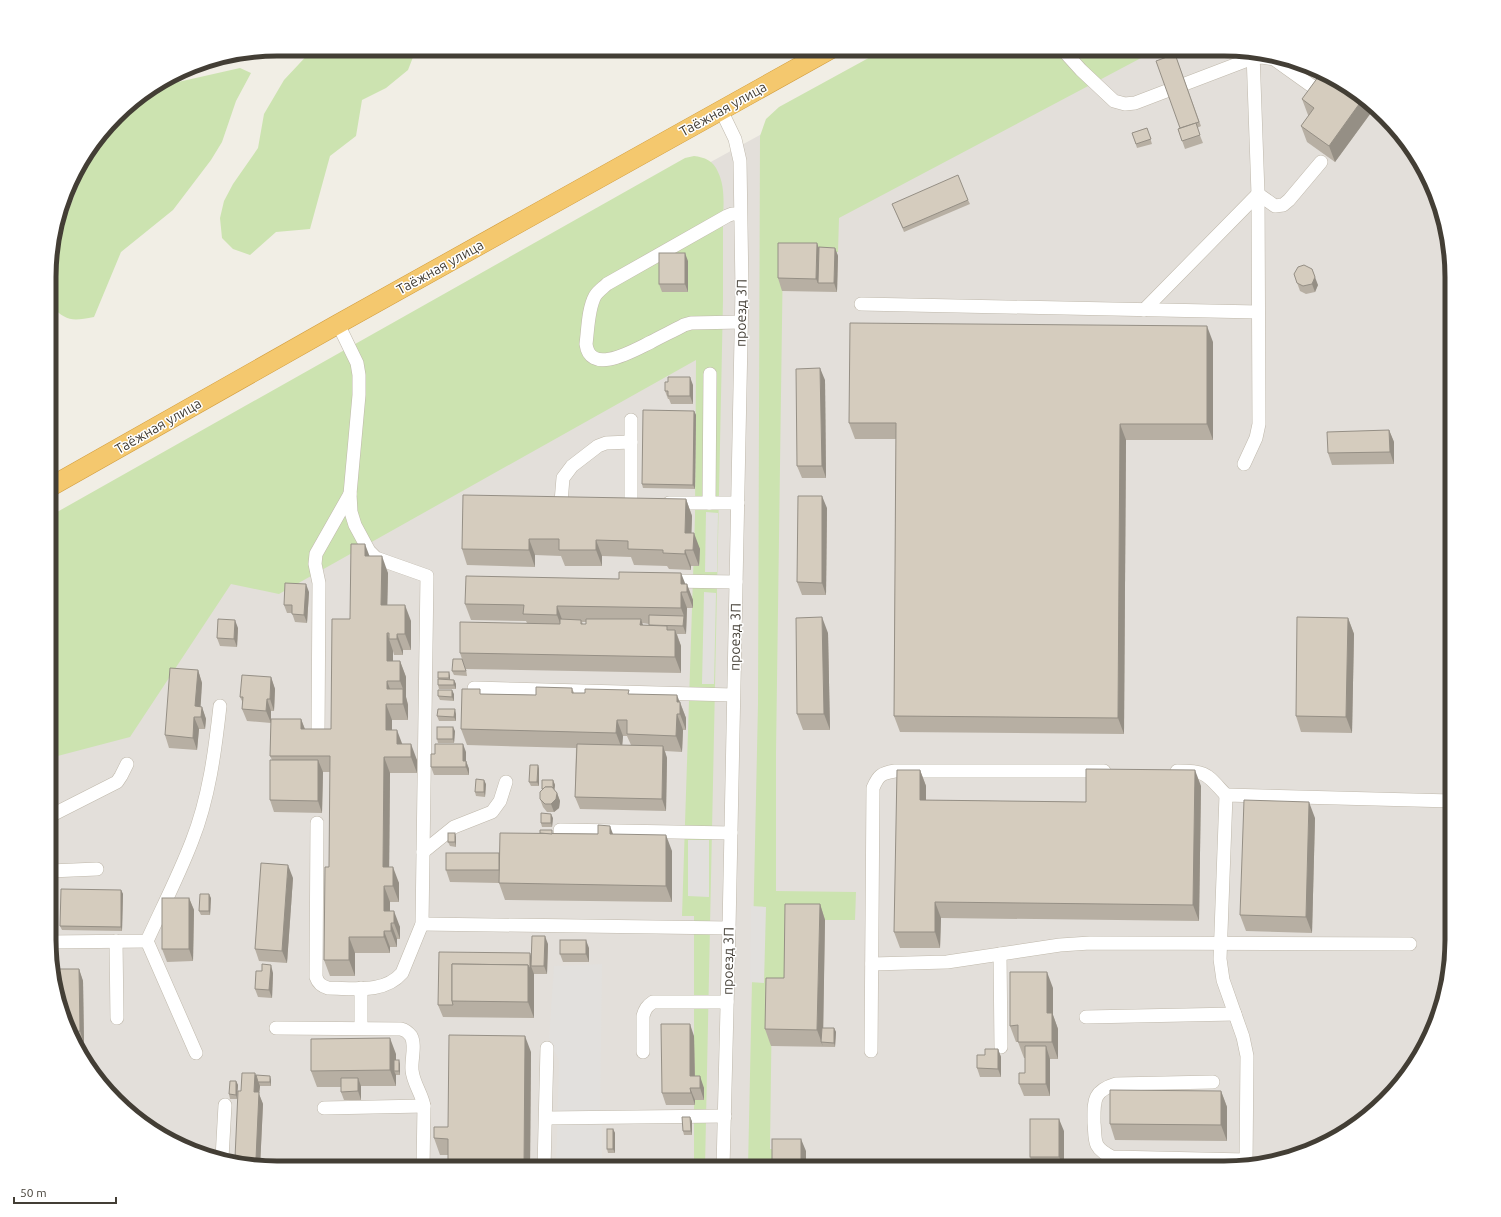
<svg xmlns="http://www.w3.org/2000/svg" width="1501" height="1217" font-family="Ubuntu,sans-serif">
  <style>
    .industrial { fill: #e3dfda }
    .green { fill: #cce3b0 }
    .parking { fill: #e2e0dd }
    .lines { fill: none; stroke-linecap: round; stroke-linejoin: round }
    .minor-casing { stroke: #bfb8ab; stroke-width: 14 }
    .highway-casing { stroke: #d29d3e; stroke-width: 20 }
    .minor { stroke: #fff; stroke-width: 13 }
    .highway { stroke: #f4c86e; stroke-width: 19 }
    .wall { fill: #b7afa3; fill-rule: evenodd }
    .shaded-wall { fill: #958f85 }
    .building { fill: #d5ccbe; stroke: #958f85 }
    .labels { text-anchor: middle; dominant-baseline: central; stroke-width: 3; stroke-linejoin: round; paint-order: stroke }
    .street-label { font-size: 14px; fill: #433e35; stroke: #fff }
    .rim { fill: none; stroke: #433e35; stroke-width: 5 }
  </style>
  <rect width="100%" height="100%" fill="#f1eee5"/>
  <polygon class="industrial" points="917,49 1239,49 1311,66 1385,116 1435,190 1452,277 1451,955 1435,1027 1385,1101 1311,1151 1224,1168 262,1168 190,1151 116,1101 72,1041 50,955 50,536 687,175"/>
  <g class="green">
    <polygon points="313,49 482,49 452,55 415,52 408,70 386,88 362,100 356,136 330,156 310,229 276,232 250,255 233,249 222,238 220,218 224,201 233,184 258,148 264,114 284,80"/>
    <polygon points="885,49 1158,49 839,218 838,252 783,251 776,753 776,891 856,892 855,920 791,920 790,995 772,995 770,1149 776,1149 776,1168 748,1168 758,704 760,136 766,119 779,107"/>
    <path d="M240 68 251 73 236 101 222 142 211 160 173 210 121 252 94 317C73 321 66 322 51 305V256L80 181 87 154 127 105 167 82H178Z"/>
    <path d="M694 156C704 157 714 161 718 172 726 188 723 209 723 226 723 251 723 276 723 300L705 1168H694V916H682L695 516 696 360 279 594 231 584 130 737 50 758V516L685 158Z"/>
  </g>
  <g class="parking">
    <polygon points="706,512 718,513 717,572 705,572"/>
    <polygon points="704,592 716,593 714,684 702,684"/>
    <polygon points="688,840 709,840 709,897 688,896"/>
    <polygon points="751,906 766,907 764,983 750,982"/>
    <polygon points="602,964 600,1124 602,1124 602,1168 556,1168 559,1061 549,1039 554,966"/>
  </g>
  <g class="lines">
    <g class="minor-casing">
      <g id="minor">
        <polyline points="1062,49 1081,70 1114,101 1125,104 1135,103 1253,58 1262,57 1274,59 1316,89"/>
        <polyline points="721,110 735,139 740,161 742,290 729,928 723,1168"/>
        <path d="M740 214H732L727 216 607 284C603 288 598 291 595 296 588 309 588 329 586 344 590 377 636 349 651 342 662 336 673 331 684 325L691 323 741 322"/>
        <polyline points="861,304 1258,312"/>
        <polyline points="1144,310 1258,194 1275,206 1283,205 1289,200 1321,162"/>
        <polyline points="1244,464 1256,438 1259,424 1258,194 1253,53"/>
        <polyline points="561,502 563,478 572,466 598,446 606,443 631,442"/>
        <polyline points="631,502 631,420"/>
        <polyline points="669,503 738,503"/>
        <polyline points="709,503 710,374"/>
        <polyline points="668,581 736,582"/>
        <polyline points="474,688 733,695"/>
        <polyline points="318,733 319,583 315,564 316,554 350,494"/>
        <path d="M1177 771C1208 771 1206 774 1226 795"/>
        <polyline points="50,816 117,782 121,776 127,764"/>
        <path d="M317 823 316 977C318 983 321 986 328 988 353 988 384 994 402 973L422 924 427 576 376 558 369 551 355 525 351 512 350 494 359 395V375L357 363 338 324"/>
        <polyline points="560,830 731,833"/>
        <polyline points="423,852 454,827 492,812 500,801 506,782"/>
        <polyline points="50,871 97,869"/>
        <polyline points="422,924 729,928"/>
        <polyline points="116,941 117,1018"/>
        <polyline points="147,941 196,1053"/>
        <path d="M50 942 147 941C162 908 179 875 192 841 209 798 215 751 220 706"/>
        <polyline points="1000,954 1001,1047"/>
        <polyline points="872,964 947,962 1060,945 1090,943 1410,944"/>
        <polyline points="361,988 361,1028"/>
        <polyline points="1086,1017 1235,1014"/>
        <path d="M276 1028 401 1029C405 1030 408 1032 411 1036 416 1045 411 1060 412 1070 413 1083 422 1094 424 1106L423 1168"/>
        <path d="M871 1051 873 788C878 776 881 773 895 771H1104"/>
        <path d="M643 1052V1016C645 1009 647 1006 653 1002H727"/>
        <path d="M1213 1082 1116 1084C1092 1091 1094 1102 1094 1123 1095 1130 1094 1139 1097 1145 1100 1151 1106 1154 1112 1157L1246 1160"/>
        <polyline points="324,1108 424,1106"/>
        <polyline points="546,1118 725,1116"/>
        <polyline points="222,1158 225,1105"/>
        <polyline points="1246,1164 1247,1056 1243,1037 1223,980 1220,959 1226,795 1452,801"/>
        <polyline points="544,1168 547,1048"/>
      </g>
    </g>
    <g class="highway-casing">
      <polyline id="highway" points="50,487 338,324 831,49"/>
    </g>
    <use href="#minor" class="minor"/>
    <use href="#highway" class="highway"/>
  </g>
  <g class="wall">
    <polygon points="1175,54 1201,126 1197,128 1203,143 1185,149 1178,129 1180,128"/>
    <polygon points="1302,99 1373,110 1335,162 1307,142 1301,126 1309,116 1308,115"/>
    <polygon points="1147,128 1152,144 1137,148 1132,133"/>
    <polygon points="968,200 970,204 904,232 894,208"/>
    <polygon points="819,247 835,248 838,256 837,292 782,291 778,278"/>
    <polygon points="688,261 688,292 662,292 659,284"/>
    <polygon points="1294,274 1318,285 1315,292 1306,294 1300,291"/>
    <polygon points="1213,342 1213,440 1126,440 1124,734 900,732 894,716 896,439 855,439 849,423"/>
    <polygon points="825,380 826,478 802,478 797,466"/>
    <polygon points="693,385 693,404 671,404 669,399 668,399 665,391"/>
    <polygon points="694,411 696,415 695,489 643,488 642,484"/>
    <polygon points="1389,430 1394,442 1394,464 1332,465 1328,453"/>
    <polygon points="686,499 692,516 691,533 700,549 699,566 691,566 691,570 669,569 667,566 634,565 631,557 602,556 602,566 565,566 561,556 535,555 535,567 467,565 462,549"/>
    <polygon points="827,508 826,595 802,595 797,582"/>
    <polygon points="370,556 388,573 387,605 411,621 411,650 403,650 403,655 394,655 393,651 393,661 400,661 406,677 406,697 408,705 408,720 392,720 392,730 402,744 417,760 417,773 390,773 389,867 399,883 399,902 390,902 390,911 400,927 400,939 397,939 397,947 390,947 390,953 355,953 355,976 330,976 324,960 329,867 330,772 323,772 322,813 274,812 270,800 272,760 270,756 271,723 247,721 242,709 243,703 240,697 271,677 275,689 274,711 271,711 271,719 301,719 305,729 331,729 350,619"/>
    <path d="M686 584 693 600V608H687L686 634H677L681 646V673L466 669 467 676 454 675 452 671 462 659 460 653 527 623 526 621 471 620 465 604ZM582 622H586V624H583ZM642 623 649 624V625H643Z"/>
    <polygon points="309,592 307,623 295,622 292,613 287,613 284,605"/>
    <polygon points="1348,618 1354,634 1352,733 1301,732 1296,716"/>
    <polygon points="238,628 237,647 220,646 217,638"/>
    <polygon points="828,633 830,730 803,730 797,714"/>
    <polygon points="198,670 202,683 200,707 202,707 206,719 205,729 199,729 197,750 169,748 165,735"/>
    <polygon points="450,676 450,680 454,680 456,684 456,689 439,689 438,685 439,679 438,678"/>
    <path d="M572 688 574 693 630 694 680 702 686 718V730H683L682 752 665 751 667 758 666 811 580 809 575 797 576 748 467 745 461 729 482 694 536 695ZM623 736H627L631 745H622Z"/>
    <polygon points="454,694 454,701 440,700 438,696"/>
    <polygon points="456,714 456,721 439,721 437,716"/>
    <polygon points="455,731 454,743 438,743 437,739"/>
    <polygon points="466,752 466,761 469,769 469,775 434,775 431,767 435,754"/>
    <polygon points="538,765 539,769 539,786 531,786 529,782"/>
    <polygon points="920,770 926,786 926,800 1086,802 1201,786 1199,921 941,918 940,948 900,948 894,932"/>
    <polygon points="553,780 555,785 554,790 557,793 560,801 559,808 554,812 547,812 543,807 540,799 542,790 542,789"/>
    <polygon points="486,784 485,797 476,796 475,792"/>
    <polygon points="553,818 552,827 542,827 541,823"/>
    <polygon points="1315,818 1312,933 1246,931 1240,915"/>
    <polygon points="540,833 613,834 672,851 672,902 505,900 499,883 450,882 446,870 499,853"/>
    <polygon points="456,837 456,847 450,846 448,842"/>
    <polygon points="293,878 287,963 259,961 255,949"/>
    <polygon points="121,890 123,894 122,931 62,930 60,926"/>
    <polygon points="189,898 194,910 193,961 167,962 162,949"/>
    <polygon points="211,898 210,915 201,915 199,911"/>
    <polygon points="820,904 825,920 823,1028 834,1028 836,1032 835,1047 771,1046 765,1029 784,978"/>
    <polygon points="548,944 547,974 534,974 534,1018 443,1017 438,1005 531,957"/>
    <polygon points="589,948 589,962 563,962 560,954"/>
    <polygon points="53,969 79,969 83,981 84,1044 75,1044 72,1041"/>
    <polygon points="262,971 273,973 272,998 258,997 255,989"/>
    <polygon points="1053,988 1053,1015 1058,1029 1058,1059 1050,1059 1050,1096 1024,1096 1019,1084 1025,1073 1025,1058 1024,1058 1018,1042 1016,1042 1010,1026"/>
    <polygon points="694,1036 695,1076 704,1088 704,1100 695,1100 695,1105 666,1105 662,1093"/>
    <polygon points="998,1049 1001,1057 1001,1077 980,1077 977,1068 985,1055"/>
    <polygon points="531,1052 530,1168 448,1168 448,1155 440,1155 434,1138 448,1127"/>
    <polygon points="396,1054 396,1060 400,1064 400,1075 396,1075 396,1086 361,1086 361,1100 344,1100 341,1092 341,1087 317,1087 311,1071"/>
    <polygon points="256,1075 271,1080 271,1086 260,1086 259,1094 263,1104 260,1167 237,1162 235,1158 241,1091"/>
    <polygon points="236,1081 238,1085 237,1099 230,1099 229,1094"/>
    <polygon points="1221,1091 1227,1107 1227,1141 1115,1140 1110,1124"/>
    <polygon points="692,1121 692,1135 684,1135 683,1131"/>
    <polygon points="613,1129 615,1133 615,1153 608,1153 607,1149"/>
    <polygon points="1064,1131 1064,1168 1031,1168 1033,1166 1030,1157"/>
  </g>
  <g class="shaded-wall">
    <polygon points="1362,100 1371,107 1373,110 1335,162 1329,146"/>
    <polygon points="817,243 822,256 818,283 816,279"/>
    <polygon points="835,248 838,256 837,292 834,283"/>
    <polygon points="685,253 688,261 688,292 685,284"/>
    <polygon points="1312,269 1318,285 1315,292 1312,284"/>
    <polygon points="1207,326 1213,342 1213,440 1207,424"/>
    <polygon points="820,368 825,380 826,478 822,466"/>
    <polygon points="690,377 693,385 693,404 690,396"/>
    <polygon points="694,411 696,415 695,489 693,485"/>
    <polygon points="1120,424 1126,440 1124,734 1118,718"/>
    <polygon points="1389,430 1394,442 1394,464 1390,452"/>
    <polygon points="822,496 827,508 826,595 822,583"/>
    <polygon points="686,499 692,516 691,549 685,533"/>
    <polygon points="694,533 700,549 699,566 693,550"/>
    <polygon points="529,539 535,555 535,567 529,550"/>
    <polygon points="596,540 602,556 602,566 596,550"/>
    <polygon points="365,544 371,560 365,556"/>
    <polygon points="685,550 691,566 691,570 685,554"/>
    <polygon points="382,556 388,573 387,621 381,605"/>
    <polygon points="681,573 687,588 687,584 693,600 693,608 687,592 681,584"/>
    <polygon points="306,584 309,592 307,623 304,615"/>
    <polygon points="681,592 687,608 686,634 683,626 684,616 681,608"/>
    <polygon points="405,605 411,621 411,650 405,634"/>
    <polygon points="557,606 563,622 563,631 557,615"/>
    <polygon points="822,617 828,633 830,730 824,714"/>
    <polygon points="1348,618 1354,634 1352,733 1346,717"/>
    <polygon points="641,619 646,635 640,625"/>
    <polygon points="235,620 238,628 237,647 234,639"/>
    <polygon points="675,630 681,646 681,673 675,657"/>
    <polygon points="387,633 393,651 393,677 387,661"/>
    <polygon points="397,634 403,650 403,655 397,639"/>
    <polygon points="400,661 406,677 406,697 408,705 408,720 403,704 403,689 400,681"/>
    <polygon points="198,670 202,683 200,717 195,706"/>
    <polygon points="449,672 450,676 450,683 449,678"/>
    <polygon points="271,677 275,689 274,711 270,699"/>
    <polygon points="454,680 456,684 456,689 454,685"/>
    <polygon points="387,681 393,697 392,705 387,689"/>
    <polygon points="452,690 454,694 454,701 452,697"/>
    <polygon points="677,695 686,718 686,730 680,714 677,702"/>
    <polygon points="267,699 271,711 271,723 266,711"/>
    <polygon points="386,704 392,720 392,746 386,730"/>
    <polygon points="202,707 206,719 205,729 201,717"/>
    <polygon points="455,709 456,714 456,721 454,717"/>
    <polygon points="677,714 683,730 682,752 676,736"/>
    <polygon points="194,717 199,729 197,750 193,738"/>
    <polygon points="301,719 307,735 301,729"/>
    <polygon points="617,720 623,736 622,749 616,733"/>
    <polygon points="453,727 455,731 454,743 453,739"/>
    <polygon points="397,730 403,746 397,744"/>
    <polygon points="411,744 417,760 417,773 411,757"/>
    <polygon points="463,744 466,752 466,767 463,761"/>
    <polygon points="663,746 667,758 666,811 662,799"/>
    <polygon points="384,757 390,773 389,883 383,867"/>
    <polygon points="318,760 323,772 322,813 318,801"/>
    <polygon points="466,761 469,769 469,775 466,767"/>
    <polygon points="538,765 539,769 539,786 537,782"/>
    <polygon points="920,770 926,786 926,816 920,800"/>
    <polygon points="1195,770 1201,786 1199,921 1193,905"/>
    <polygon points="484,780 486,784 485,797 484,792"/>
    <polygon points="553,780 555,785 554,793 553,789"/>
    <polygon points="557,793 560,801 559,808 554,812 551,804"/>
    <polygon points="1309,802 1315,818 1312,933 1306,917"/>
    <polygon points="551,814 553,818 552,827 551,823"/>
    <polygon points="610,826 616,842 610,834"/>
    <polygon points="455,833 456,837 456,847 455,842"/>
    <polygon points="666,835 672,851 672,902 666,886"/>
    <polygon points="288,865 293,878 287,963 282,951"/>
    <polygon points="393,867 399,883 399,902 393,886"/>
    <polygon points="384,886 390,902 390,927 384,911"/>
    <polygon points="121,890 123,894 122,931 121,927"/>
    <polygon points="209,894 211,898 210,915 209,911"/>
    <polygon points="189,898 194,910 193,961 189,949"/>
    <polygon points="935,902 941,918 940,948 935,932"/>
    <polygon points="820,904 825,920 823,1042 821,1042 823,1046 817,1030"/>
    <polygon points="394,911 400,927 400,939 394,923"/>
    <polygon points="391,923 397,939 397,947 391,931"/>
    <polygon points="384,931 390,947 390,953 384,937"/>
    <polygon points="545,936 548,944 547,974 544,966"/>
    <polygon points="349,937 355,953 355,976 349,960"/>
    <polygon points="586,940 589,948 589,962 586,954"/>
    <polygon points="530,953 534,965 531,966 534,974 534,1018 528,1002 528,965"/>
    <polygon points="271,965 273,973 272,998 269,990"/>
    <polygon points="79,969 83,981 84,1044 80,1031"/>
    <polygon points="1047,972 1053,988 1053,1015 1058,1029 1058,1059 1052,1042 1047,1013"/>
    <polygon points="690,1024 694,1036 695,1088 690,1076"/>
    <polygon points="834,1028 836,1032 835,1047 834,1043"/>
    <polygon points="525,1036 531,1052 530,1168 524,1168"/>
    <polygon points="390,1038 396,1054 396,1071 394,1071 396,1075 396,1086 390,1070"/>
    <polygon points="1046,1046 1050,1059 1050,1096 1046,1084"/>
    <polygon points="998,1049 1001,1057 1001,1077 998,1069"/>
    <polygon points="399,1060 400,1064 400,1075 399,1071"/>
    <polygon points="255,1073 260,1086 259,1094 263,1104 260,1167 258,1167 256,1159 254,1092"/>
    <polygon points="270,1076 271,1080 271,1086 270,1082"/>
    <polygon points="700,1076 704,1088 704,1100 700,1088"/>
    <polygon points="358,1078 361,1086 361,1100 358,1091"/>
    <polygon points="236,1081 238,1085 237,1099 236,1095"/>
    <polygon points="690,1088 695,1100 695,1105 691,1093"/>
    <polygon points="1221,1091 1227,1107 1227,1141 1221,1125"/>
    <polygon points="690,1117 692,1121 692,1135 691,1131"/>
    <polygon points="1059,1119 1064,1131 1064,1168 1059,1157"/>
    <polygon points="613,1129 615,1133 615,1153 613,1149"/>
    <polygon points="801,1139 806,1151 806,1168 801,1168"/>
    <polygon points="1049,1161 1052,1168 1049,1168"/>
  </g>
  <g class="building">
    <polygon points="1175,54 1199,122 1180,128 1156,61"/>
    <polygon points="1321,73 1362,100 1329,146 1301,126 1314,108 1302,99"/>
    <polygon points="1196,123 1200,135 1182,141 1178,129"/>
    <polygon points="1147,128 1151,139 1136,144 1132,133"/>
    <polygon points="958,175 968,200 903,228 892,204"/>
    <polygon points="778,243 817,243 816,279 778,278"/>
    <polygon points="819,247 835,248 834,283 818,283"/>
    <rect x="659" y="253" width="26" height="31"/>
    <polygon points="1304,265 1312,269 1315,277 1312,284 1303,286 1297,283 1294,274 1298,267"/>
    <polygon points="850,323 1207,326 1207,424 1120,424 1118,718 894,716 896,423 849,423"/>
    <polygon points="820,368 822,466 797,466 796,369"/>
    <polygon points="668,377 690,377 690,396 668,396 668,391 665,391 665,382 668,382"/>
    <polygon points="643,410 694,411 693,485 642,484"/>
    <polygon points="1389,430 1390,452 1328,453 1327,432"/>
    <polygon points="463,495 686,499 685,533 694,533 693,550 685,550 685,554 663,553 663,550 628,549 628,541 596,540 596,550 559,550 559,539 529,539 529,550 462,549"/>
    <polygon points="798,496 822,496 822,583 797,582"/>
    <polygon points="351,544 365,544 365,556 382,556 381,605 405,605 405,634 397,634 397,639 389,639 389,633 387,633 387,661 400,661 400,681 387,681 387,689 403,689 403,704 386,704 386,730 397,730 397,744 411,744 411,757 384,757 383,867 393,867 393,886 384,886 384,911 394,911 394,923 391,923 391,931 384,931 384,937 349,937 349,960 324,960 325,867 329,867 330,756 270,756 271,719 301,719 301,729 331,729 332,619 350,619"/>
    <polygon points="619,572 681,573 681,584 687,584 687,592 681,592 681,608 557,606 557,615 523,614 524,605 465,604 466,576 619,579"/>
    <polygon points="285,583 306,584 304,615 292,614 292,605 284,605"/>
    <polygon points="649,615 684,616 683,626 649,625"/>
    <polygon points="822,617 824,714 797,714 796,618"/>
    <polygon points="1297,617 1348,618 1346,717 1296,716"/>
    <polygon points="218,619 235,620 234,639 217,638"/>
    <polygon points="560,619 581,620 581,624 586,624 586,619 641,619 640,625 667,626 667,630 675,630 675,657 460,653 460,622 560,624"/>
    <polygon points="453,659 462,659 466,671 452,671"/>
    <polygon points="170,668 198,670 195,706 202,707 201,717 194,717 193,738 165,735"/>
    <rect x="438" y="672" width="11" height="6"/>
    <polygon points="242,675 271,677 270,699 267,699 266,711 242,709 243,697 240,697"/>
    <polygon points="438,679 454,680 454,685 438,685"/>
    <polygon points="536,687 572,688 572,693 585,693 585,689 629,690 628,694 677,695 677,702 680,702 680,714 677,714 676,736 627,734 627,720 617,720 616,733 461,729 462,689 480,689 480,694 536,695"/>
    <polygon points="438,690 452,690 452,697 438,696"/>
    <polygon points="438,709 455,709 454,717 437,716"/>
    <rect x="437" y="727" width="16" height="12"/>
    <polygon points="435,744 463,744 463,761 466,761 466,767 431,767 431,754 435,754"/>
    <polygon points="577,744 663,746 662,799 575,797"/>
    <polygon points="270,760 318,760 318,801 270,800"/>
    <polygon points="530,765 538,765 537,782 529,782"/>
    <polygon points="1086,769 1195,770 1193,905 935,902 935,932 894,932 897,770 920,770 920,800 1086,802"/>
    <polygon points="476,779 484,780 484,792 475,792"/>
    <polygon points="542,780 553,780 553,789 552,787 545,787 543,789 542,789"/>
    <polygon points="545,787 552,787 557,793 556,799 551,804 545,804 540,799 540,792"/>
    <polygon points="1244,800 1309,802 1306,917 1240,915"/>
    <polygon points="541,813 551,814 551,823 541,823"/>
    <polygon points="598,825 610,826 610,834 666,835 666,886 499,883 500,833 598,834"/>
    <polygon points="540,830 552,830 552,834 540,833"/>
    <rect x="448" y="833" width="7" height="9"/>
    <rect x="446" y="853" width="53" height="17"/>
    <polygon points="261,863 288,865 282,951 255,949"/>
    <polygon points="61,889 121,890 121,927 60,926"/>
    <polygon points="200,894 209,894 209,911 199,911"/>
    <rect x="162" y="898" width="27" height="51"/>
    <polygon points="785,904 820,904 817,1030 765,1029 766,978 784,978"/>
    <polygon points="532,936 545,936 544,966 531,966"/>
    <rect x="560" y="940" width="26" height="14"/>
    <polygon points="439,952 530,953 530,969 528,965 452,964 452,1001 453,1005 438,1005"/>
    <polygon points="262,964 271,965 269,990 255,989 256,971 262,971"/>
    <polygon points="452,964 528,965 528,1002 452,1001"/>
    <polygon points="53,969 79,969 80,1031 70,1032"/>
    <polygon points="1010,972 1047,972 1047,1013 1052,1013 1052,1042 1018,1042 1018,1025 1010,1026"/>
    <polygon points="661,1024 690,1024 690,1076 700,1076 700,1088 690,1088 691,1093 662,1093"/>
    <polygon points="822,1028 834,1028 834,1043 821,1042"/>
    <polygon points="449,1035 525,1036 524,1168 448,1168 448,1139 434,1138 434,1127 448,1127"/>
    <polygon points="390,1038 390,1070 311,1071 311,1039"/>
    <polygon points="1025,1046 1046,1046 1046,1084 1019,1084 1019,1073 1025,1073"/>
    <polygon points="985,1049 998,1049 998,1069 977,1068 977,1055 985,1055"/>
    <rect x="394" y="1060" width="5" height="11"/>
    <polygon points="242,1073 255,1073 254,1092 259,1092 256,1159 235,1158 238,1091 241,1091"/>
    <polygon points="256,1075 270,1076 270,1082 258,1082"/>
    <polygon points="341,1078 358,1078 358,1091 341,1092"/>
    <polygon points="230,1081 236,1081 236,1095 229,1094"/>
    <polygon points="1110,1090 1221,1091 1221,1125 1110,1124"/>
    <polygon points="682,1117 690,1117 691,1131 683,1131"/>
    <rect x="1030" y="1119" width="29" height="38"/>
    <rect x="607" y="1129" width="6" height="20"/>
    <rect x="772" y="1139" width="29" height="29"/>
    <polygon points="1037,1161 1049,1161 1049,1168 1031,1168 1031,1166 1037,1166"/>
    <rect x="557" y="1164" width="11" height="4"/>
  </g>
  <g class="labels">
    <g class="street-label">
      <text transform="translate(723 109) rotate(-29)">Таёжная улица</text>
      <text transform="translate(440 267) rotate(-29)">Таёжная улица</text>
      <text transform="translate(741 313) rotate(-89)">проезд 3П</text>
      <text transform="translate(158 426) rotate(-30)">Таёжная улица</text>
      <text transform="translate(735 637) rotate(-89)">проезд 3П</text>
      <text transform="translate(728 961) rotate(-89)">проезд 3П</text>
    </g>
  </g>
  <path d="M0 0H1501V1217H0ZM277 56H1224A221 221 0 0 1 1445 277V940A221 221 0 0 1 1224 1161H277A221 221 0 0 1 56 940V277A221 221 0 0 1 277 56Z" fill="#fff" fill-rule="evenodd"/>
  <path class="rim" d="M277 56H1224A221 221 0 0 1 1445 277V940A221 221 0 0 1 1224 1161H277A221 221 0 0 1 56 940V277A221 221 0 0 1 277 56Z"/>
  <path d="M14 1197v6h102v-6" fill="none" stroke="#433e35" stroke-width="2"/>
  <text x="20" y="1197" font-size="12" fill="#433e35" stroke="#ffffff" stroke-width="3" paint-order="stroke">50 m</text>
</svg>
